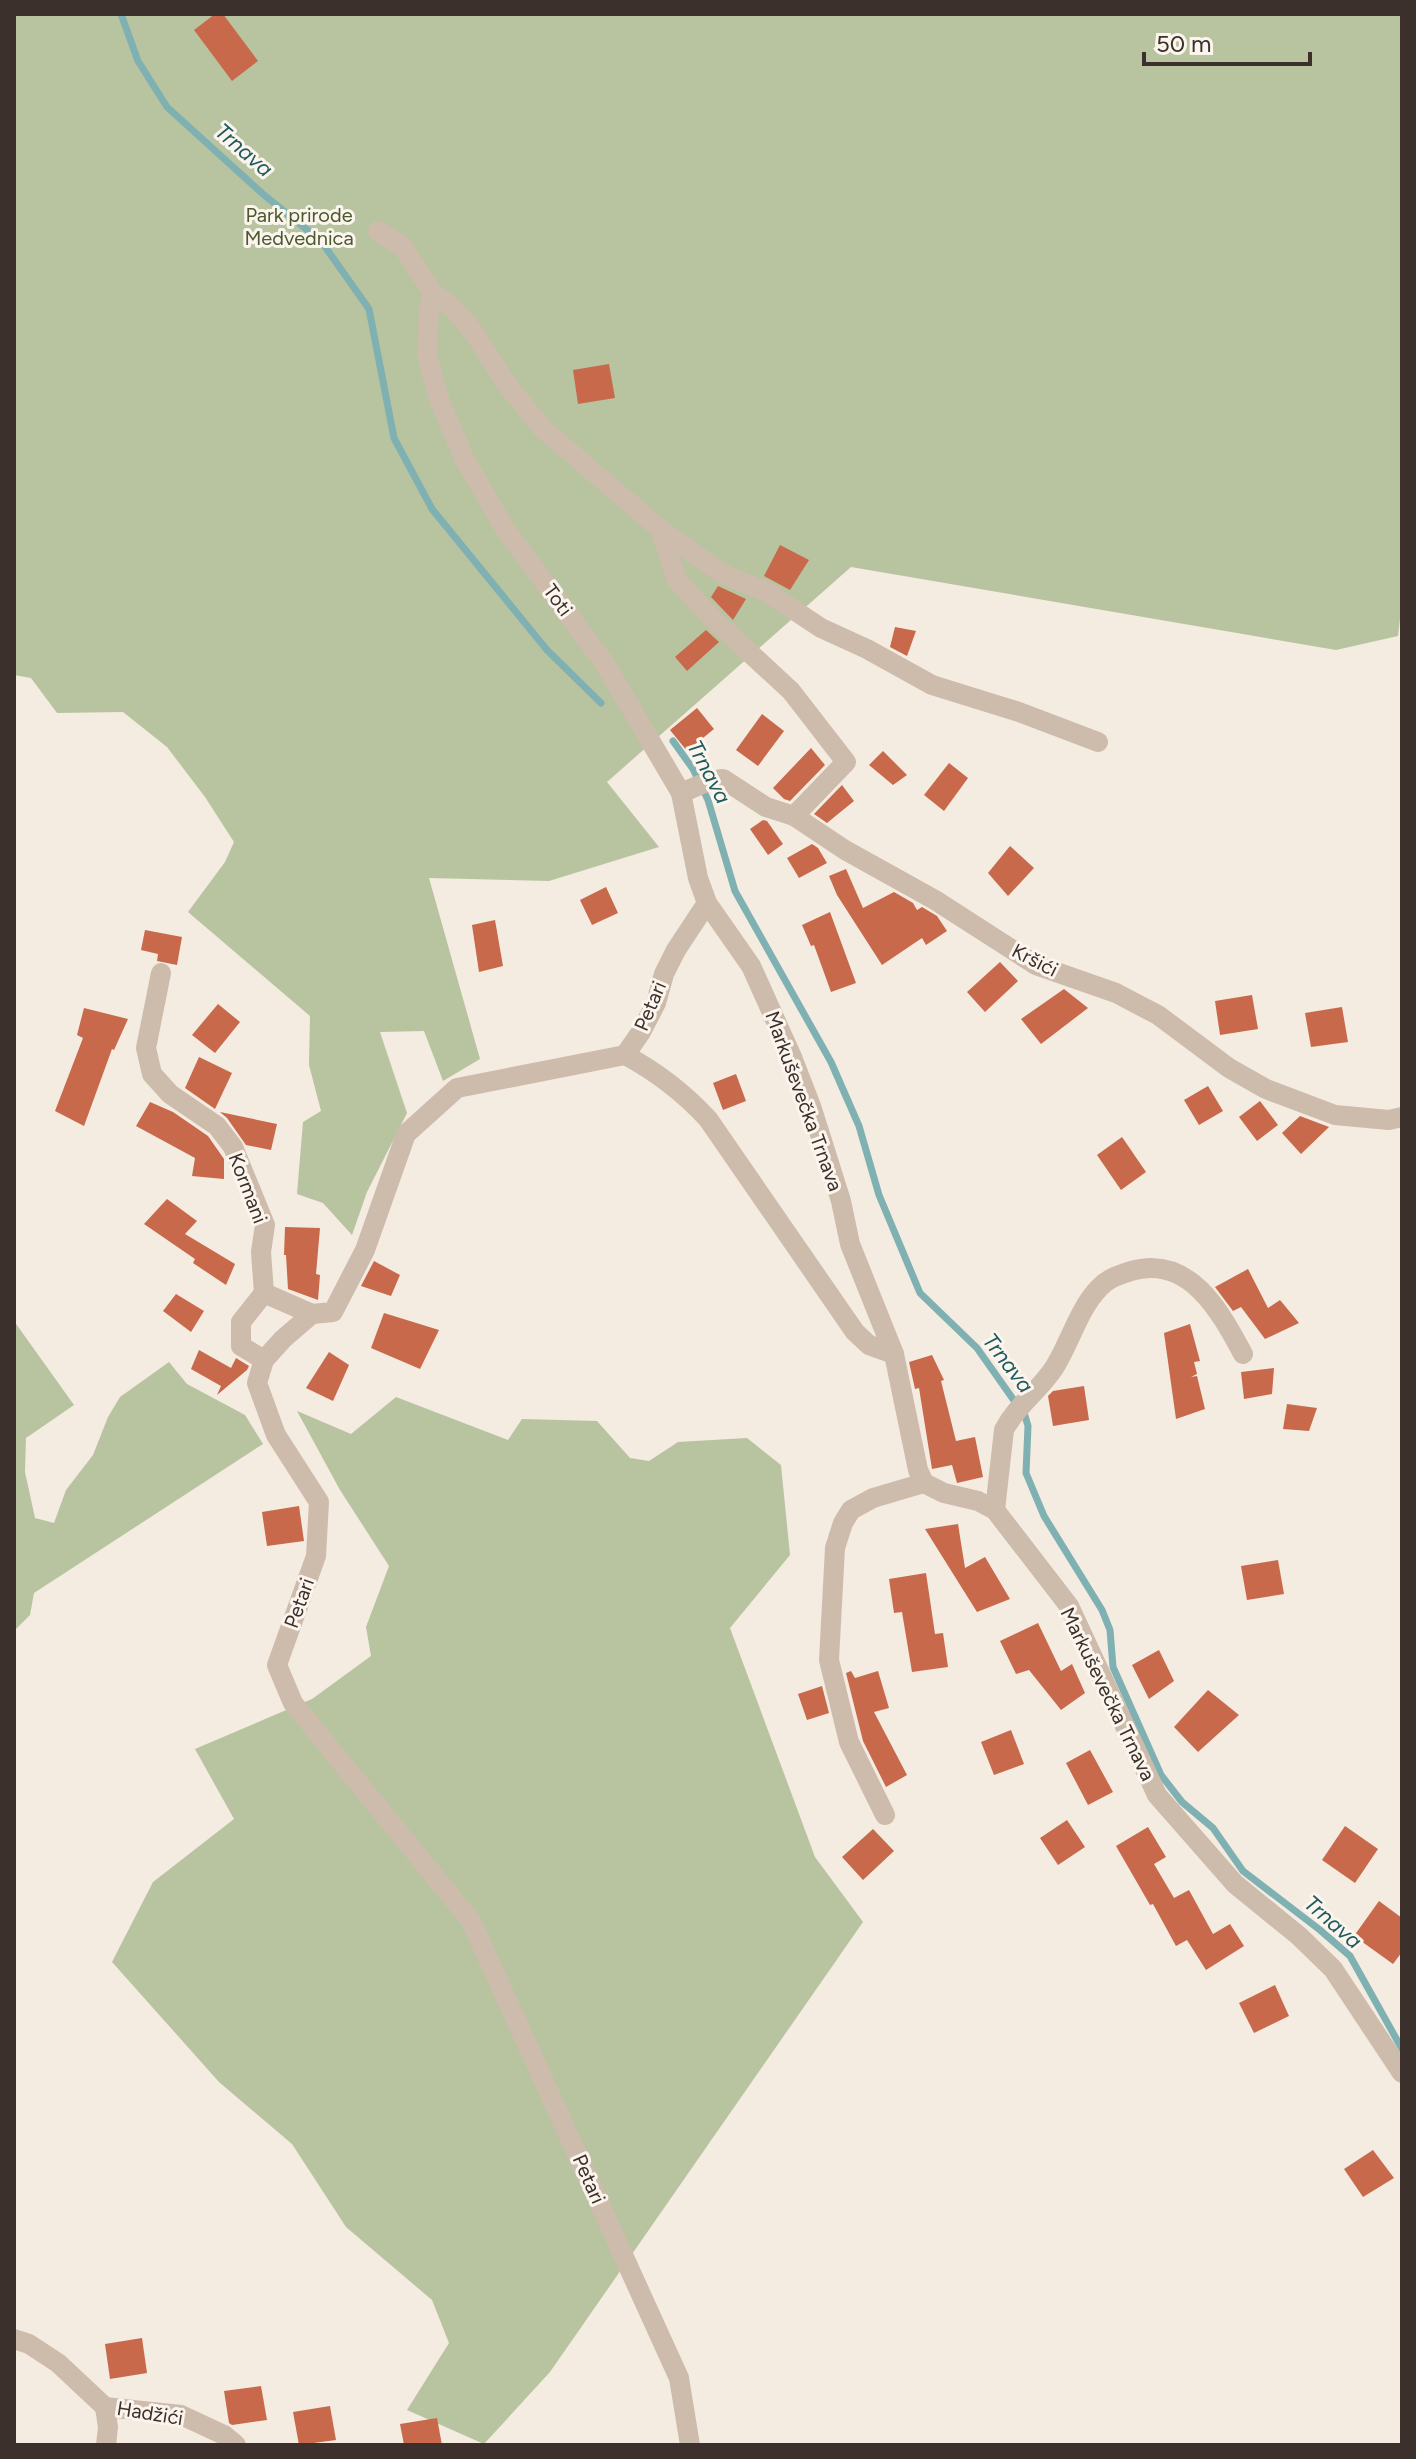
<svg xmlns="http://www.w3.org/2000/svg" width="1416" height="2459" font-family="Figtree,sans-serif">
  <style>
    .green { fill: #b8c4a0 }
    .lines { fill: none; stroke-linecap: round; stroke-linejoin: round }
    .stream { stroke: #7fb0b2; stroke-width: 7 }
    .building { fill: #c8694b }
    .minor { stroke: #cdbbac; stroke-width: 20 }
    .labels { text-anchor: middle; dominant-baseline: central; stroke-width: 6; stroke-linejoin: round; paint-order: stroke }
    .park-label { font-size: 20px; fill: #4a5a2e; stroke: #fbf5ee }
    .street-label { font-size: 20px; fill: #3b302b; stroke: #fbf5ee }
    .water-label { font-size: 22px; font-style: italic; fill: #1f5a5e; stroke: #fbf5ee }
  </style>
  <rect width="100%" height="100%" fill="#f4ebe1"/>
  <g class="green">
    <polygon points="14,14 1402,14 1402,601 1398,636 1336,650 851,567 607,782 659,847 549,881 429,878 480,1059 443,1081 424,1031 380,1032 407,1113 367,1192 352,1235 323,1203 297,1194 303,1122 321,1111 309,1065 310,1016 188,912 225,862 234,842 205,797 167,747 123,712 57,713 31,678 14,675"/>
    <polygon points="14,1321 74,1405 26,1438 25,1472 35,1518 54,1523 66,1490 93,1455 108,1417 120,1397 169,1362 187,1384 245,1415 263,1444 34,1593 30,1615 14,1631"/>
    <polygon points="396,1397 508,1440 522,1419 597,1421 630,1458 649,1461 678,1442 747,1438 781,1465 790,1555 730,1628 815,1857 863,1922 550,2372 484,2444 407,2410 449,2343 432,2300 346,2227 292,2144 219,2082 112,1962 153,1882 234,1819 195,1749 312,1699 371,1656 366,1627 389,1566 340,1490 297,1411 351,1434"/>
  </g>
  <g class="lines">
    <g class="stream">
      <polyline points="121,14 138,61 167,107 264,195 321,241 369,309 394,438 432,509 547,650 601,703"/>
      <polyline points="673,741 693,769 708,800 735,891 831,1062 859,1126 879,1195 920,1293 977,1348 1025,1416 1028,1426 1026,1473 1044,1516 1102,1610 1110,1630 1113,1667 1161,1775 1182,1802 1213,1828 1243,1871 1320,1930 1350,1956 1402,2049"/>
    </g>
  </g>
  <g class="building">
    <polygon points="215,14 223,14 258,61 232,81 194,30"/>
    <polygon points="609,364 615,398 578,404 573,370"/>
    <polygon points="780,545 809,560 790,590 764,576"/>
    <polygon points="718,586 746,599 733,620 711,597"/>
    <polygon points="895,627 916,631 907,656 890,647"/>
    <polygon points="706,630 719,642 687,671 675,657"/>
    <polygon points="697,708 714,729 687,751 670,730"/>
    <polygon points="762,714 784,731 758,766 736,750"/>
    <polygon points="811,748 825,765 790,801 784,799 773,788"/>
    <polygon points="883,751 907,775 893,785 869,765"/>
    <polygon points="949,763 968,778 944,811 924,795"/>
    <polygon points="842,785 854,801 827,823 814,814"/>
    <polygon points="763,820 767,821 783,844 768,855 750,829"/>
    <polygon points="812,844 818,848 827,863 799,878 787,858"/>
    <polygon points="1010,846 1034,868 1008,896 988,873"/>
    <polygon points="846,869 863,908 894,892 913,903 917,910 922,907 937,916 947,931 926,945 922,938 882,965 837,895 829,876"/>
    <polygon points="606,887 618,913 592,925 580,900"/>
    <polygon points="830,912 856,983 831,992 814,945 811,946 802,925"/>
    <polygon points="495,920 503,966 479,972 472,925"/>
    <polygon points="145,930 182,937 177,965 157,961 158,954 141,950"/>
    <polygon points="1000,962 1018,981 985,1012 967,992"/>
    <polygon points="1064,989 1088,1008 1041,1044 1021,1019"/>
    <polygon points="1252,995 1258,1029 1220,1035 1215,1001"/>
    <polygon points="218,1004 240,1022 215,1053 192,1035"/>
    <polygon points="1342,1007 1348,1042 1311,1047 1305,1013"/>
    <polygon points="84,1008 128,1019 114,1050 112,1049 84,1126 55,1111 83,1038 77,1035"/>
    <polygon points="199,1057 232,1073 215,1109 185,1088"/>
    <polygon points="736,1074 746,1101 723,1110 713,1083"/>
    <polygon points="1208,1086 1223,1111 1199,1125 1184,1100"/>
    <polygon points="1260,1101 1278,1125 1257,1141 1239,1117"/>
    <polygon points="150,1102 173,1112 208,1136 224,1159 224,1179 192,1176 195,1158 136,1126"/>
    <polygon points="220,1112 277,1124 271,1150 246,1145 227,1118"/>
    <polygon points="1300,1116 1329,1127 1301,1154 1282,1133"/>
    <polygon points="1122,1137 1146,1172 1121,1190 1097,1155"/>
    <polygon points="167,1199 197,1221 185,1234 235,1264 226,1285 193,1263 195,1259 144,1224"/>
    <polygon points="285,1227 320,1228 316,1274 320,1275 318,1300 288,1289 286,1255 284,1255"/>
    <polygon points="374,1261 400,1275 391,1296 361,1286"/>
    <polygon points="1248,1269 1268,1308 1280,1300 1299,1323 1265,1339 1241,1307 1233,1311 1215,1287"/>
    <polygon points="176,1294 204,1311 191,1332 163,1311"/>
    <polygon points="384,1313 439,1330 420,1369 371,1348"/>
    <polygon points="1190,1324 1200,1361 1194,1362 1197,1374 1191,1377 1197,1376 1205,1409 1176,1419 1164,1333"/>
    <polygon points="199,1350 231,1368 236,1358 249,1366 247,1370 217,1395 221,1386 191,1369"/>
    <polygon points="329,1352 349,1365 333,1401 306,1388"/>
    <polygon points="932,1355 944,1380 941,1381 956,1441 975,1437 983,1477 957,1483 952,1465 932,1469 919,1388 915,1389 909,1362"/>
    <polygon points="1274,1368 1272,1394 1244,1399 1241,1372"/>
    <polygon points="1084,1386 1089,1420 1053,1426 1048,1396 1053,1391"/>
    <polygon points="1287,1404 1317,1408 1309,1431 1283,1429"/>
    <polygon points="299,1506 304,1541 267,1546 262,1512"/>
    <polygon points="958,1524 965,1568 985,1557 1010,1599 977,1612 925,1529"/>
    <polygon points="1278,1560 1284,1594 1247,1600 1241,1566"/>
    <polygon points="926,1573 935,1634 943,1633 948,1667 912,1672 902,1612 894,1613 889,1579"/>
    <polygon points="1038,1623 1061,1671 1072,1664 1085,1693 1061,1710 1029,1670 1016,1674 1000,1641"/>
    <polygon points="1159,1650 1174,1681 1149,1699 1132,1665"/>
    <polygon points="851,1671 855,1678 878,1671 889,1708 874,1712 907,1775 886,1787 863,1741 846,1673"/>
    <polygon points="822,1686 829,1713 807,1720 798,1694"/>
    <polygon points="1208,1690 1239,1715 1198,1752 1174,1727"/>
    <polygon points="1011,1730 1024,1764 994,1775 981,1742"/>
    <polygon points="1090,1750 1113,1792 1088,1805 1066,1763"/>
    <polygon points="1067,1820 1085,1847 1058,1865 1040,1838"/>
    <polygon points="1345,1826 1378,1849 1355,1883 1322,1860"/>
    <polygon points="1148,1827 1166,1857 1154,1864 1174,1898 1189,1890 1213,1934 1230,1924 1244,1946 1206,1970 1187,1940 1176,1946 1153,1904 1150,1905 1116,1846"/>
    <polygon points="873,1829 894,1851 863,1880 842,1857"/>
    <polygon points="1379,1901 1402,1918 1402,1952 1393,1964 1354,1936"/>
    <polygon points="1275,1985 1289,2016 1254,2033 1239,2003"/>
    <polygon points="1373,2150 1394,2178 1363,2197 1344,2169"/>
    <polygon points="142,2338 147,2373 110,2379 105,2344"/>
    <polygon points="261,2386 267,2420 232,2425 229,2423 224,2391"/>
    <polygon points="330,2406 336,2440 299,2445 293,2412"/>
    <polygon points="437,2418 442,2445 404,2445 400,2424"/>
  </g>
  <g class="lines">
    <g class="minor">
      <polyline points="378,231 403,247 433,293 453,308 475,334 505,382 542,428 660,529 677,580 712,618 791,691 846,762 794,816"/>
      <polyline points="433,293 429,310 427,356 439,399 464,458 505,529 605,664 681,793 698,878 707,903 751,966 792,1057 811,1106 841,1201 850,1244 894,1354 918,1470 924,1483 944,1493 978,1501 995,1510 1069,1606 1157,1795 1235,1884 1299,1936 1333,1969 1402,2073"/>
      <polyline points="660,529 721,573 767,592 821,628 867,649 932,685 1019,712 1098,742"/>
      <polyline points="681,793 709,781 723,779 766,807 794,816 845,850 935,900 1036,965 1116,993 1158,1015 1229,1068 1266,1089 1335,1115 1389,1120 1402,1117"/>
      <polyline points="161,973 146,1048 152,1074 170,1094 217,1126 233,1147 265,1225 261,1252 264,1293 312,1314"/>
      <path d="M625 1055C657 1072 683 1092 708 1119L855 1332 869 1345 894 1354"/>
      <polyline points="264,1293 241,1322 241,1346 264,1360"/>
      <path d="M995 1510 1004 1430C1016 1406 1039 1391 1054 1368 1070 1343 1078 1310 1099 1288 1108 1278 1119 1275 1131 1271 1189 1254 1220 1311 1243 1354"/>
      <polyline points="885,1815 849,1742 829,1660 835,1548 843,1523 851,1510 873,1498 924,1483"/>
      <polyline points="14,2339 29,2344 58,2363 105,2407 181,2415 224,2435 236,2445"/>
      <polyline points="105,2407 108,2427 106,2445"/>
      <polyline points="690,2445 679,2378 471,1921 293,1703 277,1665 316,1556 319,1502 276,1435 257,1383 264,1360 283,1339 312,1314 333,1312 365,1250 406,1134 457,1088 625,1055 641,1032 656,1003 664,974 676,950 707,903"/>
    </g>
  </g>
  <g class="labels">
    <g class="park-label">
      <text x="299" y="215">Park prirode<tspan x="299" dy="23">Medvednica</tspan></text>
    </g>
    <g class="street-label">
      <text transform="translate(558 600) rotate(54)">Toti</text>
      <text transform="translate(1035 960) rotate(27)">Kršići</text>
      <text transform="translate(650 1006) rotate(-67)">Petari</text>
      <text transform="translate(804 1101) rotate(70)">Markuševečka Trnava</text>
      <text transform="translate(248 1188) rotate(69)">Kormani</text>
      <text transform="translate(299 1603) rotate(-70)">Petari</text>
      <text transform="translate(1108 1694) rotate(64)">Markuševečka Trnava</text>
      <text transform="translate(589 2179) rotate(66)">Petari</text>
      <text transform="translate(150 2413) rotate(9)">Hadžići</text>
    </g>
    <g class="water-label">
      <text transform="translate(244 150) rotate(41)">Trnava</text>
      <text transform="translate(709 772) rotate(62)">Trnava</text>
      <text transform="translate(1008 1363) rotate(53)">Trnava</text>
      <text transform="translate(1333 1922) rotate(41)">Trnava</text>
    </g>
  </g>
  <rect width="1416" height="2459" fill="none" stroke="#3b302b" stroke-width="32"/>
  <path d="M1144 52v12h166v-12" fill="none" stroke="#3b302b" stroke-width="4"/>
  <text x="1156" y="52" font-size="24" fill="#3b302b" stroke="#fbf5ee" stroke-width="6" paint-order="stroke">50 m</text>
</svg>
